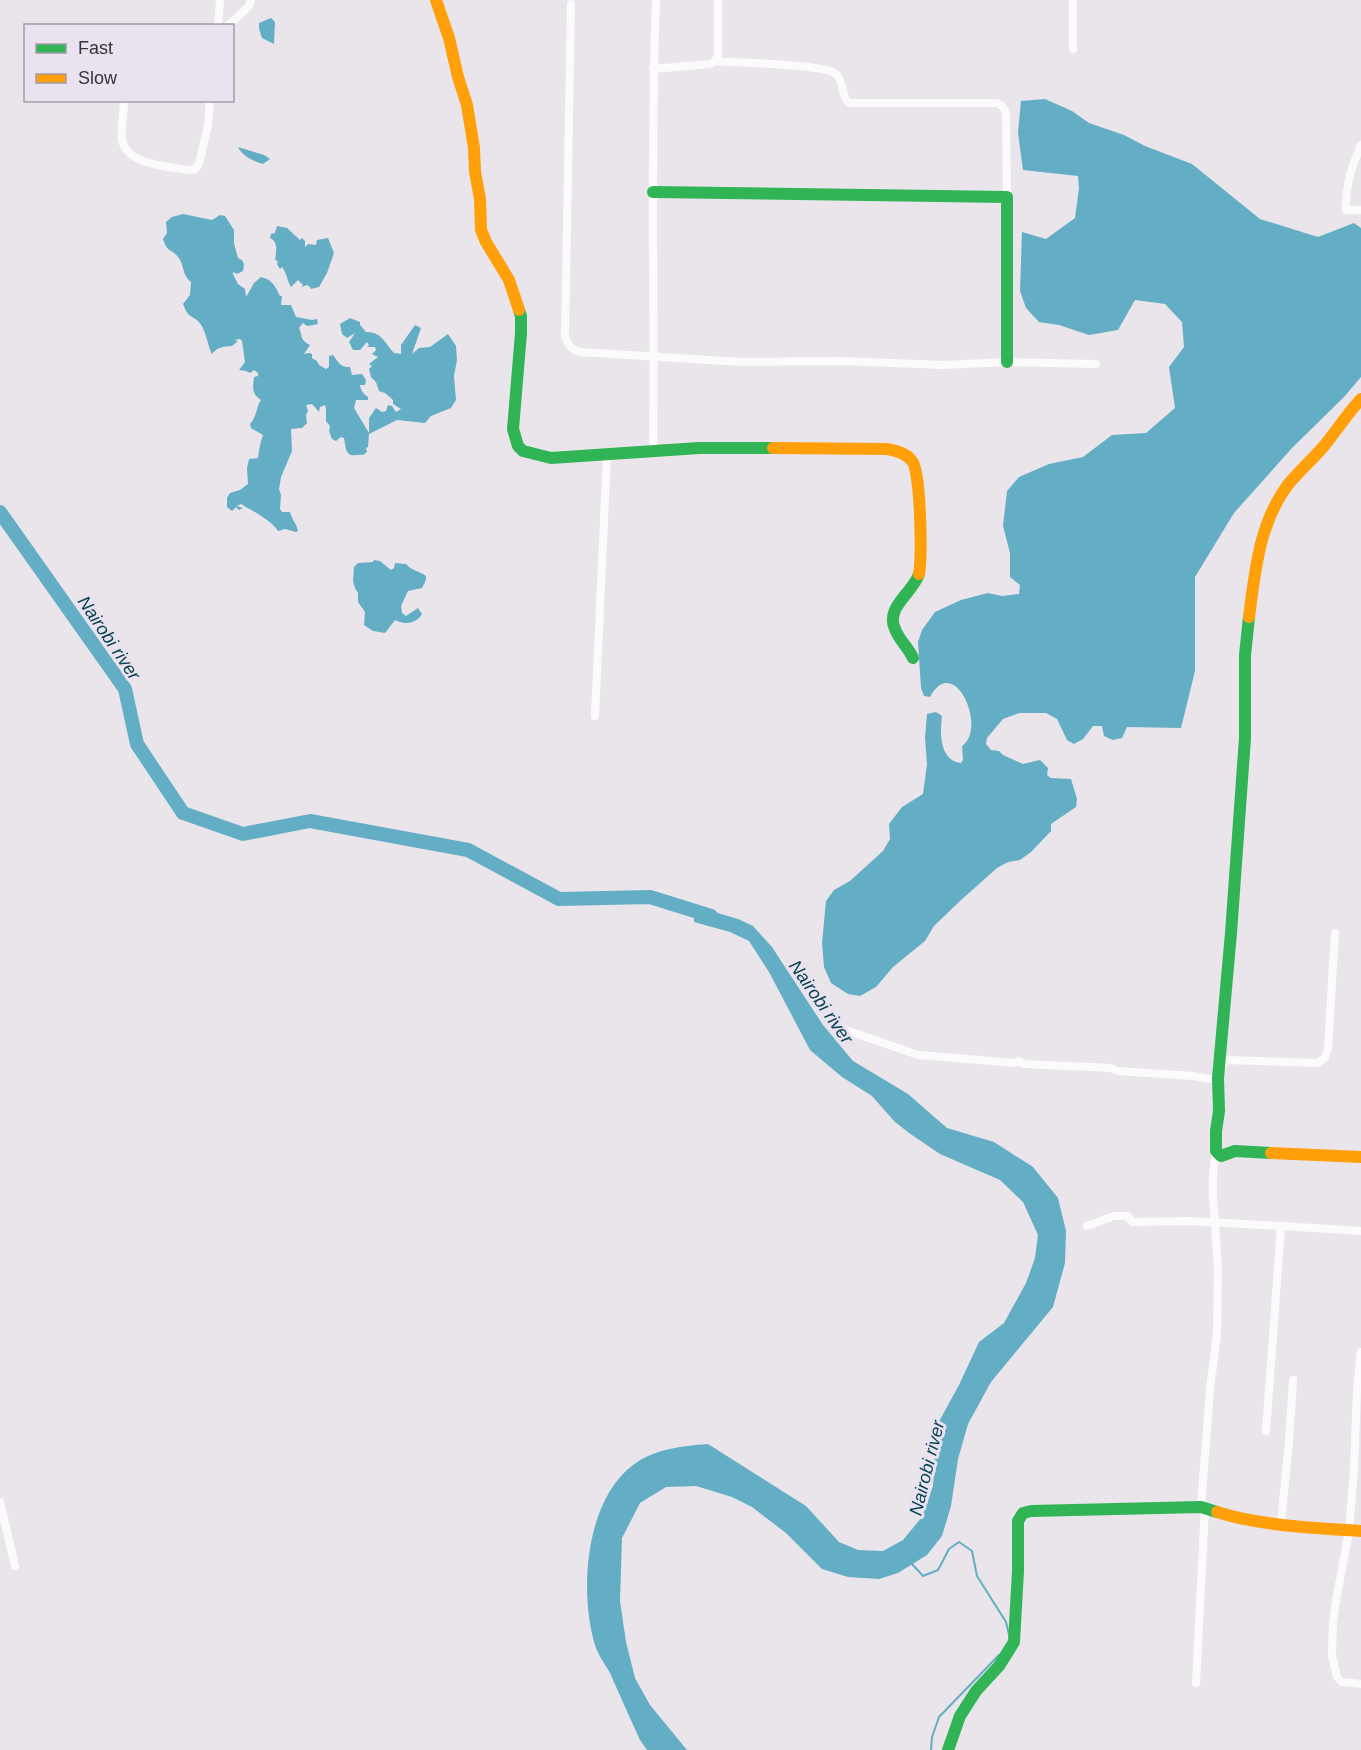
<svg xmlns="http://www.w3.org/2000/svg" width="1361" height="1750" font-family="Arial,sans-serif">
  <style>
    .water { fill: #64aec5 }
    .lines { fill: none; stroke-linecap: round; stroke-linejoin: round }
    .stream { stroke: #64aec5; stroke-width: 2 }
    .river { stroke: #64aec5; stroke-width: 14 }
    .street { stroke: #fcfbfc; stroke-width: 8 }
    .fast { stroke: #30b455; stroke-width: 12 }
    .slow { stroke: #ff9f0a; stroke-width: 12 }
    .labels { text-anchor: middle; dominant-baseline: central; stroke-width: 6; stroke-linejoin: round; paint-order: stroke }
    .water-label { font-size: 18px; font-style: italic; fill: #003f4f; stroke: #eae2ee }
  </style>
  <rect width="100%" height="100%" fill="#e9e5eb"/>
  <g class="water">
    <polygon points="271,18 275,22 274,44 262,38 259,29 259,23"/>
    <path d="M1045 99 1072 111 1089 123 1124 135 1145 146 1192 164 1260 219 1318 237 1354 223 1361 228V377L1344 397 1292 448 1234 513 1195 577V671L1181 728 1127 727 1122 738 1113 740 1104 736 1102 726H1093L1083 739 1074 744 1067 740 1057 719 1046 713H1019L1003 719 987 738 986 744 991 750 999 751 1003 755 1023 764 1040 760 1048 768 1047 775 1051 778 1071 779 1077 799 1076 807 1051 824V831L1031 852 1020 860 1008 862 997 868 960 901 934 926 925 941 893 967 876 987 860 996 848 994 831 983 824 967 822 943 826 901 834 890 850 881 883 851 890 839 889 824 902 807 923 794 927 764 925 738 927 714 936 712 942 716C940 733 939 760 961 763L963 760 962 746C988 728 954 652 930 697L924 696 921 688 918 642 922 630 935 612 961 600 988 593 1002 596 1019 594 1020 585 1010 577V553L1003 526 1007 491 1019 477 1049 464 1083 457 1112 435 1146 433 1175 408 1169 367 1184 347 1182 322 1165 304 1135 300 1118 330 1089 335 1059 325 1039 322 1026 308 1020 291 1022 232 1046 239 1075 218 1079 188 1078 176 1023 170 1018 133 1021 101Z"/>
    <path d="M238 147 264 155 270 159 263 164C253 161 242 156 238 147Z"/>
    <path d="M183 214 212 220 220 215 225 216 234 230V243L238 258 242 260 244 264 243 271 237 274 233 272V274L238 284 245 289 246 297 254 283 261 277C273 280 275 286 280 296H282L281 305H291L296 317 312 320 317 319 318 324 307 326 303 323 299 328C303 336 299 339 310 345L304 354 309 353 312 354V358L317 361 319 365 326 369 329 367V356L333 355C338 361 340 368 350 367L352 375 362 374 366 380 365 385H360C360 389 364 395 368 397V400H356L354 408 369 433V418L376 408 382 412 386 411 388 405 392 406 396 412 401 409 393 404V400L385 393 379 391 376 382 371 377 369 369 372 366 369 364 378 357 372 354 376 350 375 347H367L369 345 367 342 360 350H353L349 342 355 333 347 338 342 334 340 324 350 318 360 322V325L366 332C382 332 384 342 394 353L401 354V345L415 325 421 328 412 354 419 348 430 347 448 334 456 346 457 360 454 376 456 400 451 408 431 416 425 423 397 420 369 434 368 447 366 448 367 452C360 457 366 454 357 455 345 457 346 448 344 438L341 437 336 441 332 439 329 431 330 426 326 421V409L325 405 320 407 319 412 312 404 306 405 308 411 306 415 307 423 302 428 291 429 292 451 281 477 279 489 281 495 280 509 282 512H290C292 520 297 524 298 531L296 532 285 529 278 531C270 519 252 511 241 504L237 506 243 508 239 510 236 507 232 511 227 507V498L230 493 240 490 248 484 247 468 249 459 258 458C259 450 260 443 263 435L251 428 250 424C257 417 256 407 261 400 251 393 253 388 254 377L258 376V373L254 370 250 373 246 371 239 370 245 362 242 341 240 339 234 340 238 341 232 346C224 347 218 346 212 354L211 352C207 343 206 329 198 321 189 314 188 317 183 304L190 295 191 282C181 274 185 265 178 257 171 248 168 254 163 239L167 233 166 222 172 217Z"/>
    <path d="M277 226 287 228 300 240 302 238 305 241V247L308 244 316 245 317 240 328 238 334 253 327 273 319 287 311 289 308 285 301 287 303 285 298 280 291 287C287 280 287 274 282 267L280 269 277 264 278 261 275 260C276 252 279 242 270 238L271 234 275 233Z"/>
    <path d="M374 560 380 561 391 570 394 568 395 563 406 564C412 571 419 571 426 576V580L422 588 408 591 401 606 402 613 406 616 418 608 422 614C416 624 405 625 395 620L385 633 373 631 364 625 365 612 358 602V593L355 588 353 581 354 567 358 563 373 562Z"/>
    <path d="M694 906 738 919 753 926 772 947 823 1025 853 1061 908 1094 947 1128 994 1142 1033 1167 1058 1198 1066 1231 1065 1263 1053 1307 991 1382 968 1424 958 1459 951 1506 942 1536 927 1555 898 1573 879 1579 848 1577 822 1569 786 1533 752 1507 732 1497 696 1486 666 1487 640 1503 622 1538 620 1601 626 1642 635 1678 650 1705 687 1750H647L640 1740C630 1718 620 1696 610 1673 605 1664 598 1655 595 1645 579 1592 585 1501 633 1465 654 1449 682 1446 708 1444L806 1506 839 1542 858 1550 883 1551 903 1540 922 1517 933 1486 936 1427 959 1385 979 1342 1004 1323 1026 1283 1035 1258 1038 1235 1023 1202 1000 1180 940 1154 909 1133 894 1121 872 1096 842 1077 810 1050 769 972 749 941 730 932 694 922Z"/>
  </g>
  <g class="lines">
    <g class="stream">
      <polyline points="912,1564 923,1576 938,1570 949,1549 959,1542 972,1551 977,1576 1006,1622 1009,1635"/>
      <polyline points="931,1750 932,1737 939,1717 999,1655"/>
    </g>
    <polyline class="river" points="0,512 125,689 137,744 183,813 243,834 310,821 468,850 559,899 650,897 711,916"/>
    <g class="street">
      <polyline points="1073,0 1073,49"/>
      <path d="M571 4 565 336C568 345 571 349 580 352L742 362 840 361 944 365 1007 362 1096 364"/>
      <polyline points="218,26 220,0"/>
      <polyline points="228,26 249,6 251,0"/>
      <path d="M715 61C735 63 826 64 836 74 844 82 841 96 849 103H997L1002 106 1006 112 1007 197"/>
      <polyline points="653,69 710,64 715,61 718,56 718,0"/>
      <path d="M122 100 124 105C123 116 121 128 122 139 125 165 170 167 190 170L195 169 199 164 208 125 210 100"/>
      <path d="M1361 145C1351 169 1346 183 1346 210H1361"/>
      <path d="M653 452C655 301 650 151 656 0"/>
      <polyline points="595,716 607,455"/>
      <polyline points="843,1029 918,1055 1015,1063 1018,1061 1025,1064 1111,1068 1117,1071 1193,1076 1210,1079 1218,1078"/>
      <polyline points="1220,1068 1227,1060 1318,1063 1325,1058 1328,1048 1335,933"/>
      <polyline points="1087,1226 1114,1216 1128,1216 1132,1222 1188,1221 1281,1226"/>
      <polyline points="1361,1352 1357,1390 1354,1470 1349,1531 1336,1601 1333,1623 1332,1655 1337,1677 1342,1682 1361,1684"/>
      <polyline points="1266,1431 1281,1226 1361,1231"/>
      <polyline points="0,1502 15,1566"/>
      <polyline points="1201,1507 1210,1389 1217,1334 1218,1268 1213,1197 1213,1173 1216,1151"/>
      <polyline points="1281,1523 1289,1441 1293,1380"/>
      <polyline points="1196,1683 1205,1508"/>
    </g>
    <g class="fast">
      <polyline points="653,192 1007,197 1007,362"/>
      <polyline points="519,310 521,316 521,333 513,429 518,446 523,451 551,458 699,448 773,448"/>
      <polyline points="1249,617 1245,655 1245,738 1231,933 1218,1078 1219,1111 1216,1131 1216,1151 1221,1156 1235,1151 1271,1153"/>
      <path d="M913 658C908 647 899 640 895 629 885 607 913 593 919 574"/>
      <polyline points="948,1750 960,1716 976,1691 999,1666 1014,1642 1018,1571 1018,1521 1023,1513 1031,1511 1201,1507 1217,1512"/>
    </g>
    <g class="slow">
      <polyline points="436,0 449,38 458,77 467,105 474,148 475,172 480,199 481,230 486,242 509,280 519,310"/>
      <path d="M773 448 887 449C896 451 906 453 912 461 921 471 922 558 919 574"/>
      <path d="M1249 617C1255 572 1259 524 1287 486 1298 472 1312 460 1324 446 1337 430 1347 414 1361 399"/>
      <polyline points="1271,1153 1361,1157"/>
      <path d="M1217 1512C1261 1526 1315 1528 1361 1531"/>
    </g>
  </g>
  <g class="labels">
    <g class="water-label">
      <text transform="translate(109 638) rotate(56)">Nairobi river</text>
      <text transform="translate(821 1002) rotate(55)">Nairobi river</text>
      <text transform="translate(927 1468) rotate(-76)">Nairobi river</text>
    </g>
  </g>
  <rect x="24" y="24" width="210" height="78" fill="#eae2ee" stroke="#a29ca6" stroke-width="1.5"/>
  <rect x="36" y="44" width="30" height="9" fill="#30b455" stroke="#a29ca6" stroke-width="1.5"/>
  <text x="78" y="54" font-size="18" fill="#373439">Fast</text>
  <rect x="36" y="74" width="30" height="9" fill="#ff9f0a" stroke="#a29ca6" stroke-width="1.5"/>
  <text x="78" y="84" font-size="18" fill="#373439">Slow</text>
</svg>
